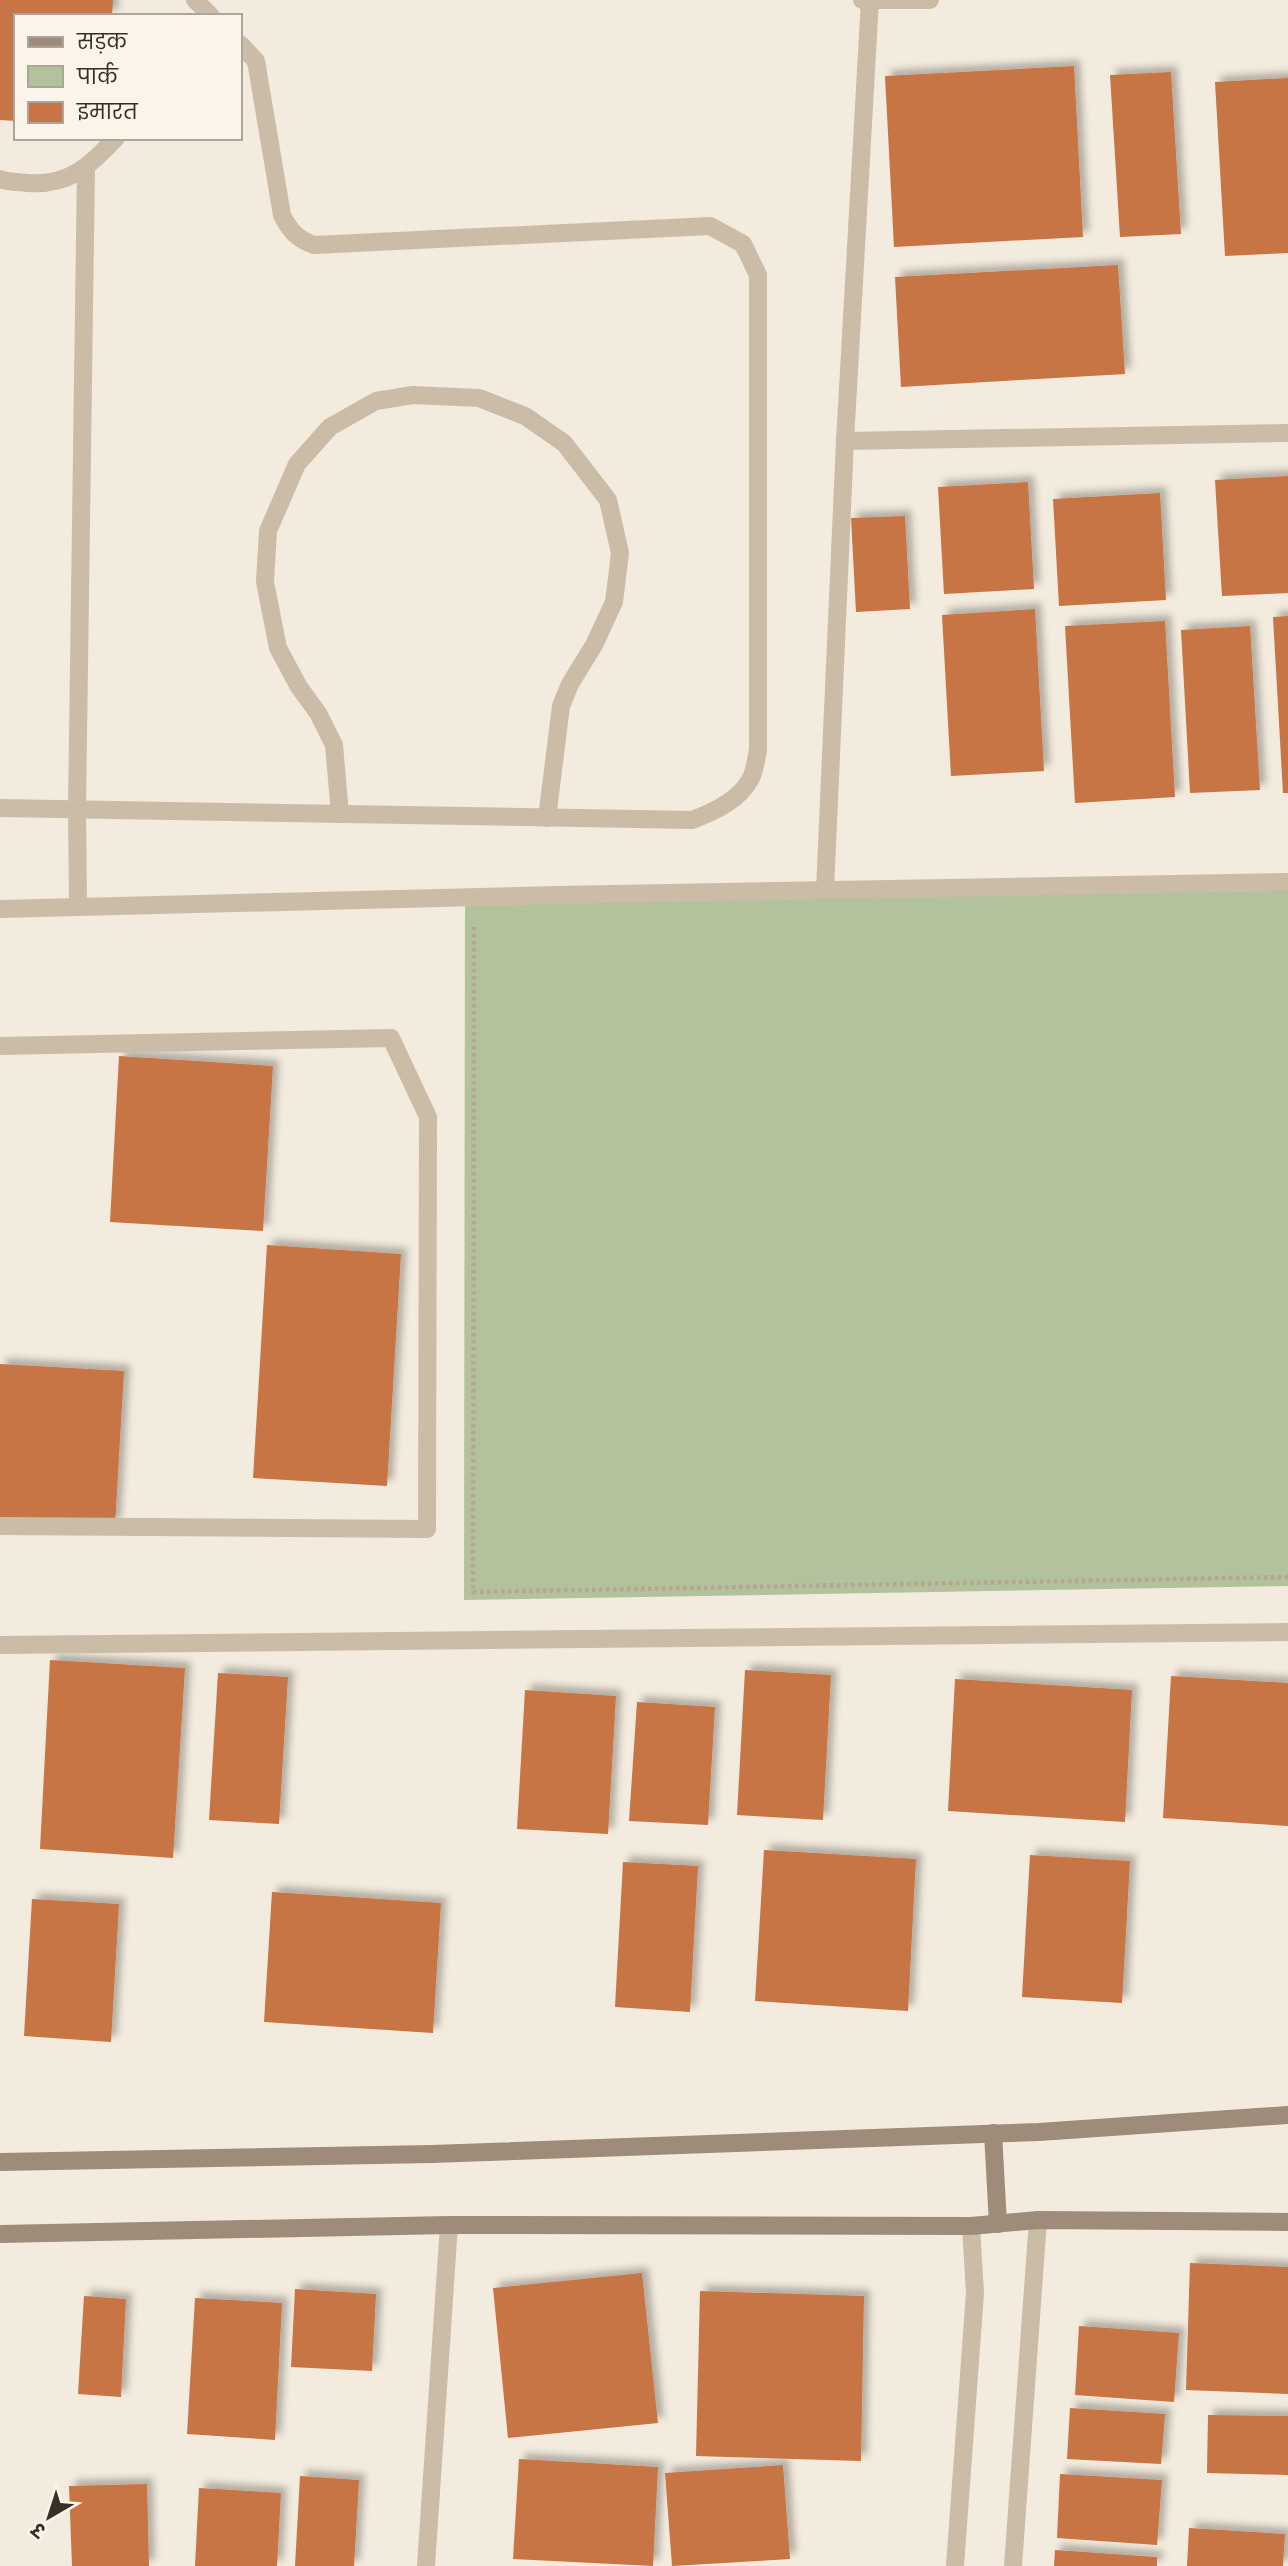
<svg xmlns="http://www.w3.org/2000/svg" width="1288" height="2566" font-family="Poppins,'Noto Sans Devanagari',sans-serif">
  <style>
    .green { fill: #b1c29c }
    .building { fill: #c87445; filter: url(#shadow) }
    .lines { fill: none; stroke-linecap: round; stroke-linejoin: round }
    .path { stroke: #b7a692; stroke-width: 4.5; stroke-dasharray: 3.5 3.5; stroke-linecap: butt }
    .street { stroke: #cbbca8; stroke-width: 18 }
    .secondary { stroke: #9f8b79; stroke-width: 18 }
  </style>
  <defs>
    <filter id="shadow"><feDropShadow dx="6" dy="-6" stdDeviation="3.5" flood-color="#0004"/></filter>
  </defs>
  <rect width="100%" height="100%" fill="#f3ebdd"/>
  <polygon class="green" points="1288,885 1288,1586 464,1600 465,897"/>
  <g class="building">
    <polygon points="0,0 113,0 112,16 16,16 16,121 0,120"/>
    <polygon points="1074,66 1083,237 894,247 885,76"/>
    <polygon points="1171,72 1181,234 1120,237 1110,75"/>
    <polygon points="1288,78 1288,253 1225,256 1215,82"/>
    <polygon points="1118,265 1125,374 901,387 895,277"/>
    <polygon points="1288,476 1288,593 1222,596 1215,480"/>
    <polygon points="1028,482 1034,589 944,594 938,487"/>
    <polygon points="1160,493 1166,600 1059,606 1053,499"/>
    <polygon points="905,516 910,609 856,612 851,518"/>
    <polygon points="1035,609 1044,771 951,776 942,615"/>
    <polygon points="1288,616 1288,793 1283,793 1273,617"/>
    <polygon points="1165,621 1175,797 1075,803 1065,626"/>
    <polygon points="1250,626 1260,790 1190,793 1181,630"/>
    <polygon points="119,1056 273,1066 263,1231 110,1222"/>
    <polygon points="267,1245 401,1254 387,1486 253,1478"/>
    <polygon points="0,1364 124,1371 115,1525 0,1518"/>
    <polygon points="50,1660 185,1668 173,1858 40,1849"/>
    <polygon points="745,1670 831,1675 823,1820 737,1815"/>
    <polygon points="218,1673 288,1677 279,1824 209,1820"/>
    <polygon points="1171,1676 1288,1683 1288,1826 1163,1818"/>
    <polygon points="955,1679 1132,1690 1125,1822 948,1811"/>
    <polygon points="525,1690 616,1696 608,1834 517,1829"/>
    <polygon points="637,1702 715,1707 708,1825 629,1821"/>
    <polygon points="764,1850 916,1859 908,2011 755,2001"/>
    <polygon points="1030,1855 1130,1861 1122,2003 1022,1997"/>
    <polygon points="623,1862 698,1866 690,2012 615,2007"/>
    <polygon points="272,1892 441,1903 433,2033 264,2022"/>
    <polygon points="32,1899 119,1904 111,2042 24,2036"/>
    <polygon points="1190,2263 1288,2267 1288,2394 1186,2390"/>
    <polygon points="642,2273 658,2423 508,2438 493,2288"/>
    <polygon points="295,2289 376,2294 372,2371 291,2367"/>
    <polygon points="700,2291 864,2296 861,2461 696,2456"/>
    <polygon points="84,2296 126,2299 121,2397 78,2394"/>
    <polygon points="195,2298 282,2303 275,2440 187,2434"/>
    <polygon points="1079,2326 1179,2333 1174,2402 1075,2395"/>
    <polygon points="1070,2408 1165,2414 1161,2464 1067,2459"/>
    <polygon points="1208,2415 1288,2416 1288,2475 1207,2473"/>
    <polygon points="519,2459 658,2467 653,2566 513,2559"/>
    <polygon points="783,2465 790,2559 672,2566 665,2473"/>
    <polygon points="1060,2474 1162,2480 1157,2545 1057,2538"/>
    <polygon points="300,2476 359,2480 354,2566 295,2566"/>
    <polygon points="147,2484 149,2566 72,2566 69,2486"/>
    <polygon points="199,2488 281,2493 277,2566 195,2566"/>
    <polygon points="1189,2528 1285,2534 1283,2566 1187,2566"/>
    <polygon points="1055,2550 1157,2557 1157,2566 1054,2566"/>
  </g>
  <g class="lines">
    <polyline class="path" points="474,927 473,1592 1288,1577"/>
    <g class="street">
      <polyline points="195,0 211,16"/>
      <polyline points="862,0 930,0"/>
      <path d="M0 179C9 182 18 182 27 183 69 186 88 167 116 138"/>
      <polyline points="845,441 1288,433"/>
      <path d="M0 808 692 820C714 812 740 800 751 778 755 770 756 759 758 750V275L743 244 710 226 314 245C297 239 290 231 282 215L256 61 240 44"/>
      <polyline points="340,814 334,745 318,713 299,687 278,648 265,582 268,531 297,464 330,427 376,401 413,395 479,398 525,416 564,443 608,500 620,553 614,602 594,645 570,684 561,706 547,818"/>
      <polyline points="825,890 845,441 870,0"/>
      <polyline points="78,906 77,809 86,167"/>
      <polyline points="0,909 558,895 1288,882"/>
      <polyline points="0,1046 391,1038 428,1117 427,1529 0,1526"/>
      <polyline points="0,1645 1288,1632"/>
      <polyline points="426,2566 449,2225"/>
      <polyline points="955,2566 975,2293 971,2226"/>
      <polyline points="1013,2566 1038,2220"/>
    </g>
    <g class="secondary">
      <polyline points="993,2133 998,2224"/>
      <polyline points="0,2162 432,2154 1039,2132 1288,2115"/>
      <polyline points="0,2234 449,2225 971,2226 1038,2220 1288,2222"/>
    </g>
  </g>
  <rect x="14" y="14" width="228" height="126" fill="#faf4e9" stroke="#aca59c" stroke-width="2"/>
  <rect x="28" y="37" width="35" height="10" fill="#9f8b79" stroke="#aca59c" stroke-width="2"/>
  <text x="77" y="49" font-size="21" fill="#382f29">सड़क</text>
  <rect x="28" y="66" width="35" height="21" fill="#b1c29c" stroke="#aca59c" stroke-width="2"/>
  <text x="77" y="84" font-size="21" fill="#382f29">पार्क</text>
  <rect x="28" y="102" width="35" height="21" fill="#c87445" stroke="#aca59c" stroke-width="2"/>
  <text x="77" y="119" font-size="21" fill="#382f29">इमारत</text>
  <g transform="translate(49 2517) rotate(219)" stroke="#faf4e9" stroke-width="5" paint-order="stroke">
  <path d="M0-5L12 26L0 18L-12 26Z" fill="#382f29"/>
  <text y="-10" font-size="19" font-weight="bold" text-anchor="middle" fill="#382f29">उ</text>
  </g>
</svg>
